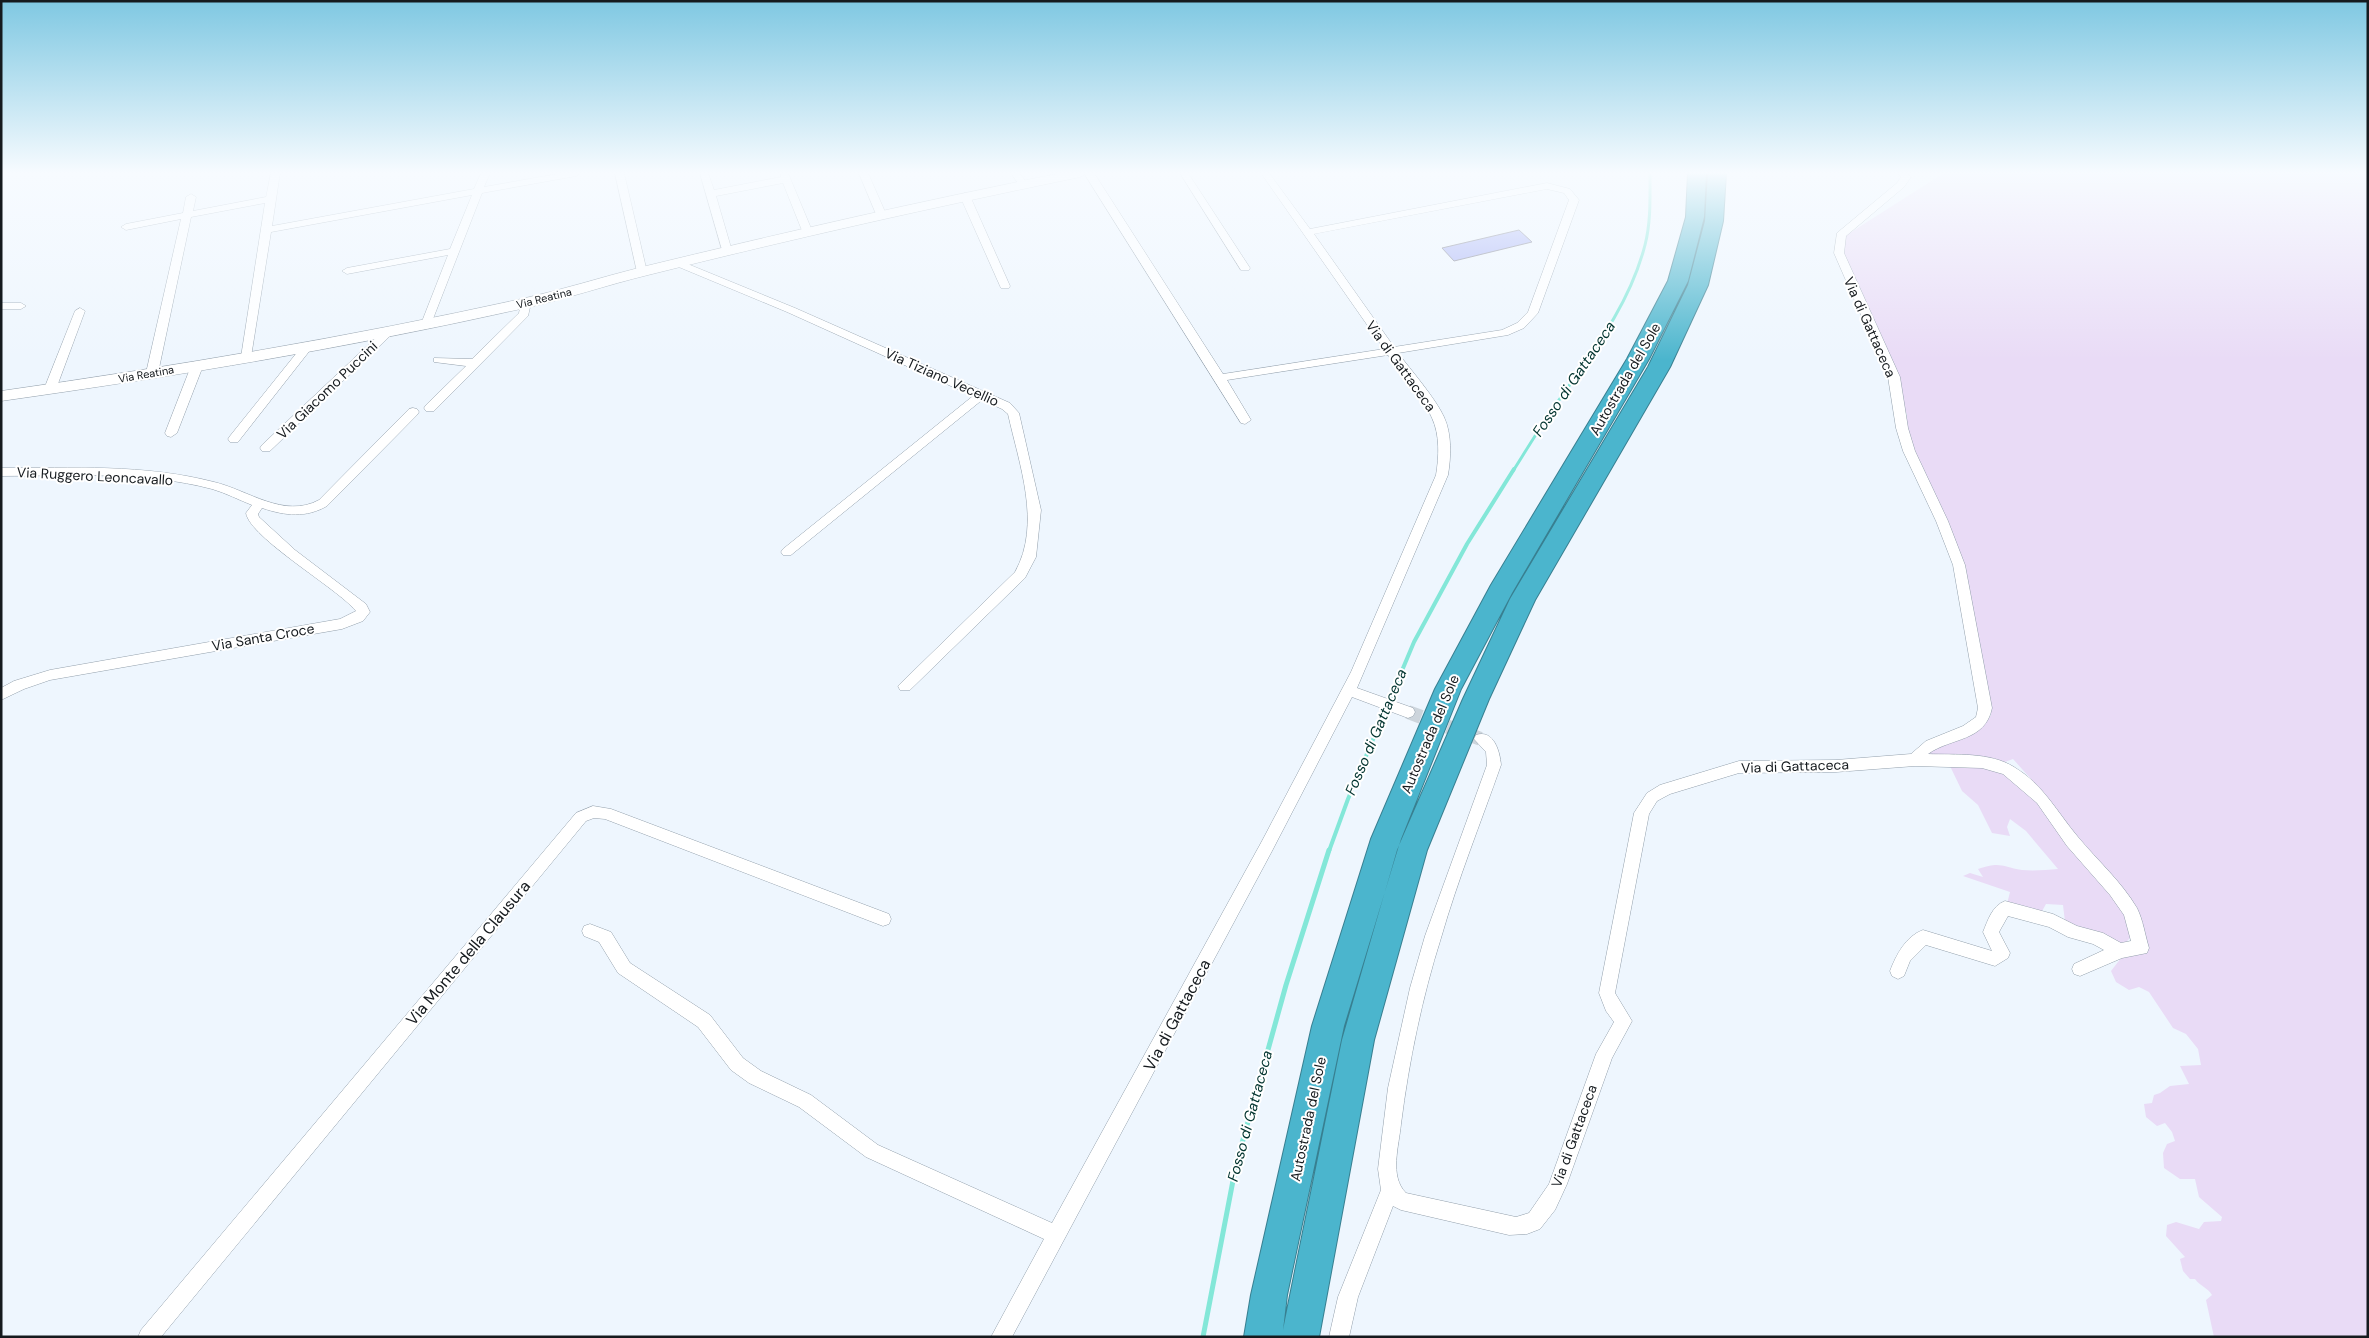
<svg xmlns="http://www.w3.org/2000/svg" width="2369" height="1338" font-family="'DM Sans',sans-serif">
  <style>
    .green { fill: #e9dbf6 }
    .lines { fill: none; stroke-linecap: round; stroke-linejoin: round }
    .stream-far2 { stroke: #83e7d8; stroke-width: 3 }
    .stream-far1 { stroke: #83e7d8; stroke-width: 4 }
    .stream { stroke: #83e7d8; stroke-width: 5 }
    .building { fill: #a9b3f6; stroke: #7f8291 }
    .street-tunnel { stroke: #cdd5dc; stroke-width: 14; stroke-dasharray: 14 7; stroke-linecap: butt }
    .street-casing { stroke: #93a0ac; stroke-width: 1 }
    .secondary-casing { stroke: #93a0ac; stroke-width: 1 }
    .highway-casing { stroke: #387f90; stroke-width: 2 }
    .street { fill: #fff; fill-rule: evenodd }
    .secondary { fill: #fff; fill-rule: evenodd }
    .highway { fill: #4bb5cd; fill-rule: evenodd }
    .labels { text-anchor: middle; dominant-baseline: central; stroke-width: 4; stroke-linejoin: round; paint-order: stroke }
    .far-street-label { font-size: 11px; fill: #151a1e; stroke: #fff }
    .street-label { font-size: 14px; fill: #151a1e; stroke: #fff }
    .water-label { font-size: 15px; font-style: italic; fill: #02342f; stroke: #fff }
    .near-street-label { font-size: 16px; fill: #151a1e; stroke: #fff }
  </style>
  <rect width="100%" height="100%" fill="#eef6fe"/>
  <path class="green" d="M1944 173H2368V1337H2214L2206 1300 2212 1295C2208 1288 2200 1286 2195 1279H2190L2183 1271 2180 1259 2185 1257 2166 1236 2167 1225 2176 1222 2199 1229 2204 1222 2221 1221 2222 1217 2199 1197 2195 1179H2180L2164 1168 2163 1153 2167 1144 2175 1141 2172 1132 2165 1123 2157 1126 2146 1117 2144 1104 2152 1103 2154 1095 2160 1093 2170 1086 2189 1084 2180 1066 2201 1065 2198 1049 2186 1034 2173 1028 2149 992 2139 987 2129 990 2116 982 2111 971 2128 949 2139 953 2149 949 2140 925 2135 933 2123 945 2065 922 2063 905 2046 904 2041 913 2007 904 2010 892 1963 876 1970 873 1983 877 1978 869C2001 861 2002 867 2022 870 2033 871 2047 870 2058 869L2026 831 2010 819 2007 827 2010 836 1992 833 1978 805 1962 791 1950 766 1996 769 2028 785 2031 779 2013 759 2002 763 1926 754 1929 749C1950 741 1978 735 1991 715L1961 565 1907 436V414L1903 409 1842 252 1845 236Z"/>
  <g class="lines">
    <path class="stream-far2" d="M1513 471C1525 452 1536 434 1548 416 1585 361 1628 311 1645 245 1651 222 1650 197 1650 173"/>
    <polyline class="stream-far1" points="1329,851 1348,799 1414,642 1467,544 1514,469"/>
    <polyline class="stream" points="1203,1337 1236,1165 1286,985 1329,850"/>
  </g>
  <polygon class="building" points="1519,230 1532,242 1454,261 1442,248"/>
  <g class="lines">
    <polyline class="street-tunnel" points="1408,712 1481,739"/>
    <g class="street-casing">
      <g id="street">
        <polygon points="271,173 280,173 272,226 474,189 481,173 490,173 484,187 563,173 581,173 576,176 482,193 431,324 426,327 421,324 448,255 347,274 342,271 347,268 450,249 472,195 271,232 251,357 246,360 241,357 265,203 191,217 158,373 156,375 148,375 146,373 181,219 126,230 121,227 126,224 183,213 186,197 191,194 196,197 193,211 266,197"/>
        <polygon points="615,173 624,173 647,272 646,274 638,274 637,272"/>
        <polygon points="700,173 708,173 714,190 781,177 780,173 788,173 813,233 808,236 803,233 783,183 716,196 732,251 731,253 723,253"/>
        <polygon points="859,173 868,173 886,214 884,216 878,216 876,214"/>
        <polygon points="1011,173 1019,173 1028,184 1026,186 1020,186"/>
        <path d="M1084 173H1094L1223 374 1384 349 1261 173H1269L1310 229 1547 183 1570 189 1579 200 1538 313 1524 328 1508 335 1398 353C1411 370 1436 399 1444 417 1452 434 1451 457 1448 475L1357 688 1413 708 1415 712 1413 716 1408 718 1352 697 1272 851 1012 1337H991L1044 1239 866 1157 799 1107 749 1083 731 1070 698 1027 618 973 599 942 584 936 582 931 584 926 590 924 611 932 630 963 710 1015 743 1058 761 1071 811 1095 878 1145 1052 1223 1262 841 1351 672 1436 475C1439 457 1440 435 1432 418 1425 400 1400 372 1388 355L1227 380 1251 420 1245 424 1241 423ZM1547 189 1564 193 1569 200 1528 312 1517 323 1502 330 1394 347 1314 234Z"/>
        <polygon points="1180,173 1188,173 1250,268 1249,270 1241,270"/>
        <path d="M1898 173H1907L1911 177 1904 187 1846 236 1844 253 1900 377 1908 428 1915 451 1948 521 1965 565 1992 708C1985 742 1952 737 1928 754 1956 755 1990 752 2014 767 2043 784 2057 812 2078 837 2098 861 2121 881 2137 908 2143 920 2145 935 2149 948L2147 953 2122 958 2080 976 2074 974 2072 969 2074 964 2104 950 2093 944 2068 937 2049 927 2008 916 1999 932 2010 953 2008 958 1995 966 1926 945 1910 961 1904 976 1898 979 1892 976 1890 971C1896 955 1906 936 1923 930L1992 951 1983 932C1988 920 1992 906 2005 901L2053 914 2077 926 2103 933 2121 943 2131 941 2124 915 2110 895 2067 846 2037 803 2003 774 1982 768 1915 766 1836 772 1739 773 1670 794 1657 801 1649 814 1615 993 1632 1021 1612 1058 1567 1184 1555 1210 1540 1229 1527 1234 1509 1235 1401 1210 1393 1206 1358 1297 1349 1337H1329L1338 1297 1381 1190 1378 1169 1388 1088 1410 988 1425 936 1487 765 1486 752 1474 739 1476 735C1494 729 1500 752 1501 765 1481 822 1458 879 1441 938 1422 998 1409 1061 1401 1124 1399 1146 1389 1176 1406 1193L1516 1217 1529 1213 1549 1184 1596 1054 1614 1022 1606 1011 1599 993 1634 813 1647 793 1660 785 1739 761 1836 760 1911 754 1926 741 1963 726 1976 717 1978 708 1953 565 1936 521 1903 451 1896 428 1888 377 1834 253 1837 233 1897 183 1901 177Z"/>
        <polygon points="965,193 970,196 1010,286 1009,288 1001,288 1000,286 960,196"/>
        <path d="M678 260 795 308 1010 403 1019 413 1041 510 1036 557 1025 578 910 690H900L898 686 1015 572C1042 524 1019 464 1008 414L1002 409 982 400 791 555H783L781 552 783 549 973 396 787 312 674 265V261Z"/>
        <polygon points="526,300 531,303 528,316 434,411 426,411 424,408 426,405 466,366 434,362 434,358 472,359 519,313 521,303"/>
        <polygon points="1,303 21,303 26,306 21,309 1,309"/>
        <polygon points="80,308 85,311 56,389 50,393 46,392 44,389 75,311"/>
        <polygon points="388,329 392,330 392,334 270,451 262,451 260,448 262,445 384,330"/>
        <polygon points="307,344 311,345 311,349 238,442 230,442 228,439 230,436 303,345"/>
        <polygon points="197,363 203,366 177,433 171,437 167,436 165,433 191,366"/>
        <path d="M413 408 417 409 419 412 417 415 327 506C306 518 286 516 262 508L258 514 259 517 295 550 366 604 370 612 363 621 342 629 50 680 24 689 1 700V688L14 681 50 670 340 619 356 611C337 588 250 538 246 513L252 505C239 500 226 493 212 489 144 471 71 476 1 476V468C72 468 144 464 214 482 248 490 284 519 319 500L409 409Z"/>
        <polygon points="593,806 611,809 889,914 891,919 889,924 883,926 605,819 594,818 586,821 161,1337 138,1337 141,1330 576,813"/>
      </g>
    </g>
    <g class="secondary-casing">
      <path id="secondary" d="M1062 173H1087L1080 177C935 207 791 239 648 275 607 285 566 299 525 308 352 347 177 376 1 401V391C176 366 349 337 521 299 562 290 602 277 642 267 782 233 921 201 1062 173Z"/>
    </g>
    <g class="highway-casing">
      <polygon id="highway" points="1688,173 1706,173 1704,217 1688,281 1649,359 1512,593 1461,689 1401,839 1344,1026 1287,1295 1283,1330 1342,1040 1397,850 1463,699 1510,599 1648,367 1688,285 1705,221 1708,173 1726,173 1723,221 1708,285 1670,367 1535,600 1489,699 1427,850 1374,1040 1319,1337 1244,1337 1251,1295 1312,1026 1371,839 1435,689 1491,585 1627,359 1668,281 1686,217"/>
    </g>
    <use href="#street" class="street"/>
    <use href="#secondary" class="secondary"/>
    <use href="#highway" class="highway"/>
  </g>
  <linearGradient id="sky" x2="0" y2="1"><stop stop-color="#7fc8e2"/><stop offset="0.48" stop-color="#f7fbff"/><stop offset="1" stop-color="#f7fbff" stop-opacity="0"/></linearGradient>
  <rect width="2369" height="360" fill="url(#sky)"/>
  <g class="labels">
    <g class="far-street-label">
      <text transform="translate(544 298) rotate(-14)">Via Reatina</text>
      <text transform="translate(146 374) rotate(-10)">Via Reatina</text>
    </g>
    <g class="street-label">
      <text transform="translate(1870 327) rotate(66)">Via di Gattaceca</text>
      <text transform="translate(1401 366) rotate(54)">Via di Gattaceca</text>
      <text transform="translate(942 377) rotate(24)">Via Tiziano Vecellio</text>
      <text transform="translate(1625 379) rotate(-60)">Autostrada del Sole</text>
      <text transform="translate(327 390) rotate(-44)">Via Giacomo Puccini</text>
      <text transform="translate(95 476) rotate(3)">Via Ruggero Leoncavallo</text>
      <text transform="translate(263 637) rotate(-10)">Via Santa Croce</text>
      <text transform="translate(1430 734) rotate(-67)">Autostrada del Sole</text>
      <text transform="translate(1795 766) rotate(-2)">Via di Gattaceca</text>
      <text transform="translate(1308 1119) rotate(-78)">Autostrada del Sole</text>
      <text transform="translate(1574 1136) rotate(-70)">Via di Gattaceca</text>
    </g>
    <g class="water-label">
      <text transform="translate(1574 379) rotate(-56)">Fosso di Gattaceca</text>
      <text transform="translate(1376 732) rotate(-67)">Fosso di Gattaceca</text>
      <text transform="translate(1250 1116) rotate(-75)">Fosso di Gattaceca</text>
    </g>
    <g class="near-street-label">
      <text transform="translate(468 953) rotate(-50)">Via Monte della Clausura</text>
      <text transform="translate(1177 1015) rotate(-62)">Via di Gattaceca</text>
    </g>
  </g>
  <rect width="2369" height="1338" fill="none" stroke="#151a1e" stroke-width="5"/>
</svg>
